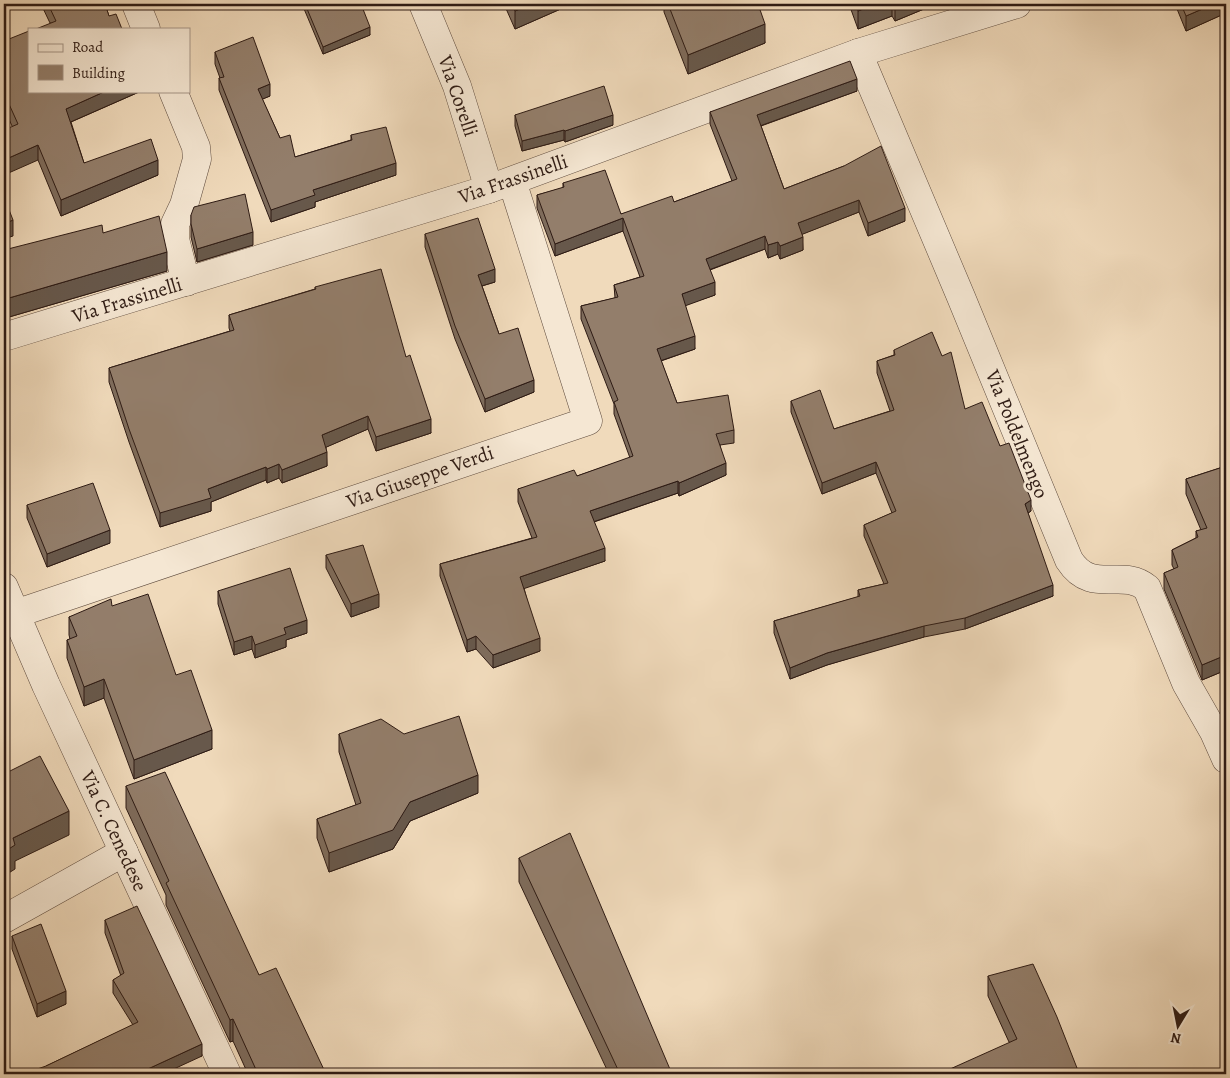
<svg xmlns="http://www.w3.org/2000/svg" width="1230" height="1078" font-family="Alegreya,serif">
  <style>
    .lines { fill: none; stroke-linecap: round; stroke-linejoin: round }
    .street-casing { stroke: #5e4b3e; stroke-width: 29 }
    .street { stroke: #f5e7d3; stroke-width: 28 }
    .wall { fill: #7e6c5c; stroke: #2e1b14 }
    .shaded-wall { fill: #67584b; stroke: #2e1b14 }
    .building { fill: #937e6b; stroke: #2e1b14 }
    .labels { text-anchor: middle; dominant-baseline: central; stroke-width: 5; stroke-linejoin: round; paint-order: stroke }
    .street-label { font-size: 20px; fill: #2e1b14; stroke: #f5e7d3 }
  </style>
  <rect width="100%" height="100%" fill="#f0dabb"/>
  <filter id="stains"><feTurbulence type="fractalNoise" baseFrequency=".004" numOctaves="4"/><feColorMatrix values="0 0 0 0 .2 0 0 0 0 .09 0 0 0 0 .02 0 0 0 .5 -.17"/></filter>
  <radialGradient id="worn" r=".72"><stop offset=".6" stop-color="#630" stop-opacity="0"/><stop offset="1" stop-color="#630" stop-opacity=".3"/></radialGradient>
  <g class="lines">
    <g class="street-casing">
      <g id="street">
        <polyline points="136,4 146,29"/>
        <polyline points="423,4 457,86 489,189"/>
        <path d="M858 53 961 297 1069 560C1092 596 1122 567 1147 588L1186 683 1214 732 1226 759"/>
        <polyline points="173,91 196,147 197,159 184,205 175,224 175,239 186,282"/>
        <polyline points="4,337 489,189 858,53 1017,4"/>
        <polyline points="4,587 46,685 227,1074"/>
        <polyline points="15,614 588,421 512,181"/>
        <polyline points="4,919 124,852"/>
      </g>
    </g>
    <use href="#street" class="street"/>
  </g>
  <g class="wall">
    <polygon points="41,4 105,4 109,16 122,29 50,23"/>
    <polygon points="302,4 361,4 370,35 323,54"/>
    <polygon points="504,4 572,4 515,29"/>
    <polygon points="664,4 758,4 765,43 688,74 664,12"/>
    <polygon points="849,4 936,4 895,21 892,16 858,29"/>
    <polygon points="1175,4 1226,4 1226,13 1186,31"/>
    <polygon points="4,41 139,91 139,92 71,122 84,163 158,175 61,216 38,160 12,126 4,108"/>
    <polygon points="215,52 270,96 262,99 280,138 295,157 351,140 351,135 396,175 315,202 315,207 271,222 219,90 219,78 220,78 215,64"/>
    <polygon points="857,91 761,126 784,189 844,166 905,221 868,236 859,212 802,234 803,250 780,259 778,254 768,258 765,249 710,270 715,295 685,305 695,349 661,361 677,403 734,430 734,443 720,445 726,475 679,496 678,493 594,522 605,561 524,588 540,651 493,668 476,649 467,652 440,576 440,564 532,538 518,502 518,489 577,476 630,458 614,414 614,404 581,319 581,306 615,298 614,285 640,277 623,231 555,256 537,208 537,195 563,188 563,183 621,214 674,202 732,181 710,124 710,112"/>
    <polygon points="515,115 613,125 565,142 564,140 522,151 515,126"/>
    <polygon points="191,215 253,245 197,262 191,237"/>
    <polygon points="103,233 167,271 9,317 4,304 4,250"/>
    <polygon points="425,234 495,282 482,286 499,334 534,392 485,412 455,339 425,247"/>
    <polygon points="315,287 406,357 431,433 376,451 368,429 326,447 327,466 282,483 279,478 267,483 266,480 211,502 211,511 160,527 129,442 109,382 109,368 230,331 229,328 229,315 315,289"/>
    <polygon points="894,350 965,409 1000,446 1031,511 1028,513 1053,596 965,629 924,637 873,651 827,665 790,679 774,633 774,621 858,597 858,590 884,584 864,536 864,525 892,513 876,473 822,494 791,412 791,401 834,429 890,411 877,373 877,361 894,355"/>
    <polygon points="1226,466 1226,670 1202,680 1164,589 1164,573 1174,569 1172,565 1172,550 1196,538 1196,531 1201,530 1186,494 1186,479"/>
    <polygon points="27,505 110,543 47,567 27,518"/>
    <polygon points="326,555 379,607 351,617 326,568"/>
    <polygon points="218,591 307,633 286,640 286,647 255,658 252,649 234,655 218,604"/>
    <polygon points="112,606 176,675 212,749 134,779 104,698 84,706 67,658 67,640 70,639 69,635 69,617"/>
    <polygon points="339,734 478,793 410,821 393,849 329,872 317,838 317,819 356,805 339,752"/>
    <polygon points="126,786 259,975 326,1074 248,1074 233,1041 230,1042 166,905 166,895 126,808"/>
    <polygon points="519,858 672,1074 609,1074 519,882"/>
    <polygon points="105,920 202,1056 46,1066 133,1025 113,993 113,980 121,976 105,933"/>
    <polygon points="12,936 66,1004 37,1017 12,949"/>
    <polygon points="988,976 1077,1074 1009,1042 988,996"/>
  </g>
  <g class="shaded-wall">
    <polygon points="532,4 572,4 515,29 515,11"/>
    <polygon points="876,4 892,4 892,16 858,29 858,11"/>
    <polygon points="895,4 936,4 895,21"/>
    <polygon points="1214,4 1226,4 1226,13 1186,31 1186,16"/>
    <polygon points="765,24 765,43 688,74 688,55"/>
    <polygon points="370,27 370,35 323,54 323,47"/>
    <polygon points="857,79 857,91 757,127 757,115"/>
    <polygon points="270,84 270,96 258,101 258,89"/>
    <polygon points="106,91 139,91 139,92 66,124 66,109"/>
    <polygon points="613,115 613,125 565,142 565,131"/>
    <polygon points="564,130 564,140 522,151 522,141"/>
    <polygon points="38,145 38,160 4,175 4,160"/>
    <polygon points="158,160 158,175 61,216 61,200"/>
    <polygon points="396,163 396,175 315,202 315,207 271,222 271,210 313,190"/>
    <polygon points="859,200 859,212 798,236 798,223"/>
    <polygon points="905,208 905,221 868,236 868,223"/>
    <polygon points="623,218 623,231 555,256 555,244"/>
    <polygon points="13,220 13,236 4,239 4,224"/>
    <polygon points="253,232 253,245 197,262 197,249"/>
    <polygon points="765,236 765,249 706,271 706,259"/>
    <polygon points="803,237 803,250 780,259 780,246"/>
    <polygon points="778,242 778,254 768,258 768,245"/>
    <polygon points="167,252 167,271 9,317 9,298"/>
    <polygon points="495,269 495,282 478,287 478,275"/>
    <polygon points="715,282 715,295 682,307 682,294"/>
    <polygon points="695,336 695,349 657,362 657,349"/>
    <polygon points="534,380 534,392 485,412 485,399"/>
    <polygon points="368,416 368,429 322,449 322,435"/>
    <polygon points="431,419 431,433 376,451 376,437"/>
    <polygon points="327,452 327,466 282,483 282,470"/>
    <polygon points="876,462 876,473 822,494 822,483"/>
    <polygon points="726,463 726,475 679,496 679,483"/>
    <polygon points="279,464 279,478 267,483 267,469"/>
    <polygon points="266,467 266,480 211,502 211,511 160,527 160,513 208,489"/>
    <polygon points="678,481 678,493 590,523 590,511"/>
    <polygon points="1031,500 1031,511 1025,515 1025,504"/>
    <polygon points="110,530 110,543 47,567 47,554"/>
    <polygon points="605,548 605,561 520,590 520,577"/>
    <polygon points="1053,585 1053,596 965,629 965,618"/>
    <polygon points="379,594 379,607 351,617 351,604"/>
    <polygon points="307,620 307,633 286,640 286,647 255,658 255,645 284,628"/>
    <polygon points="924,626 924,637 827,665 790,679 790,668 827,653"/>
    <polygon points="252,636 252,649 234,655 234,642"/>
    <polygon points="476,636 476,649 467,652 467,640"/>
    <polygon points="540,638 540,651 493,668 493,655"/>
    <polygon points="1226,655 1226,670 1202,680 1202,665"/>
    <polygon points="104,679 104,698 84,706 84,687"/>
    <polygon points="212,730 212,749 134,779 134,760"/>
    <polygon points="478,775 478,793 410,821 393,849 329,872 329,853 410,802"/>
    <polygon points="69,811 69,835 15,861 15,869 4,876 4,852 13,838"/>
    <polygon points="66,991 66,1004 37,1017 37,1004"/>
    <polygon points="233,1019 233,1041 230,1042 230,1020"/>
    <polygon points="202,1044 202,1056 163,1074 137,1074"/>
    <polygon points="1077,1068 1077,1074 1062,1074"/>
  </g>
  <g class="building">
    <polygon points="48,4 105,4 109,16 116,14 122,29 36,29 56,21"/>
    <polygon points="305,4 361,4 370,27 323,47"/>
    <polygon points="511,4 532,4 515,11"/>
    <polygon points="668,4 758,4 765,24 688,55"/>
    <polygon points="856,4 876,4 858,11"/>
    <polygon points="1181,4 1214,4 1186,16"/>
    <polygon points="29,31 29,91 106,91 66,109 84,163 151,139 158,160 61,200 38,145 4,160 4,130 18,124 4,93 4,41"/>
    <polygon points="253,37 270,84 258,89 280,138 290,135 295,157 352,140 351,135 386,127 396,163 313,190 315,195 271,210 219,78 224,77 215,52"/>
    <polygon points="850,61 857,79 757,115 784,189 844,166 881,146 905,208 868,223 859,200 798,223 803,237 780,246 778,242 768,245 765,236 706,259 715,282 682,294 695,336 657,349 677,403 728,395 734,430 716,434 726,463 679,483 678,481 590,511 605,548 520,577 540,638 493,655 476,636 467,640 440,564 537,537 518,489 574,470 577,476 633,456 614,402 618,400 581,306 618,297 614,285 644,276 623,218 555,244 537,195 564,187 563,183 605,170 621,214 672,196 674,202 737,179 710,112"/>
    <polygon points="604,86 613,115 565,131 564,130 522,141 515,115"/>
    <polygon points="245,194 253,232 197,249 191,224 191,215 194,207"/>
    <polygon points="4,197 13,220 4,224"/>
    <polygon points="159,216 167,252 9,298 4,285 4,250 102,225 103,233"/>
    <polygon points="478,218 495,269 478,275 499,334 518,328 534,380 485,399 455,326 425,234"/>
    <polygon points="381,269 406,357 410,355 431,419 376,437 368,416 322,435 327,452 282,470 279,464 267,469 266,467 208,489 211,498 160,513 129,429 109,368 234,330 229,315 316,289 315,287"/>
    <polygon points="932,332 942,356 951,352 965,409 982,402 1000,446 1009,443 1031,500 1025,504 1053,585 965,618 924,626 873,640 827,653 790,668 774,621 860,596 858,590 888,583 864,525 896,511 876,462 822,483 791,401 820,390 834,429 894,410 877,361 895,355 894,350"/>
    <polygon points="1226,466 1226,655 1202,665 1164,573 1178,567 1172,550 1198,537 1196,531 1207,528 1186,479"/>
    <polygon points="93,483 110,530 47,554 27,505"/>
    <polygon points="363,545 379,594 351,604 326,555"/>
    <polygon points="290,568 307,620 284,628 286,634 255,645 252,636 234,642 218,591"/>
    <polygon points="148,594 176,675 191,670 212,730 134,760 104,679 84,687 67,640 77,636 69,617 111,599 112,606"/>
    <polygon points="459,716 478,775 410,802 393,830 329,853 317,819 361,803 339,734 381,719 404,734"/>
    <polygon points="40,756 69,811 13,838 15,845 4,852 4,774"/>
    <polygon points="165,772 259,975 276,968 326,1074 258,1074 233,1019 230,1020 166,883 169,881 126,786"/>
    <polygon points="570,833 672,1074 620,1074 519,858"/>
    <polygon points="137,906 202,1044 137,1074 23,1074 46,1066 138,1022 113,980 124,973 105,920"/>
    <polygon points="41,924 66,991 37,1004 12,936"/>
    <polygon points="1033,964 1057,1017 1077,1068 1062,1074 939,1074 1017,1039 988,976"/>
  </g>
  <g class="labels">
    <g class="street-label">
      <text transform="translate(458 96) rotate(71)">Via Corelli</text>
      <text transform="translate(513 179) rotate(-19)">Via Frassinelli</text>
      <text transform="translate(127 300) rotate(-17)">Via Frassinelli</text>
      <text transform="translate(1017 434) rotate(68)">Via Poldelmengo</text>
      <text transform="translate(420 477) rotate(-19)">Via Giuseppe Verdi</text>
      <text transform="translate(114 831) rotate(65)">Via C. Cenedese</text>
    </g>
  </g>
  <rect width="1230" height="1078" fill="none" stroke="#f0dabb" stroke-width="20"/>
  <rect x="5" y="5" width="1220" height="1068" fill="none" stroke="#2e1b14" stroke-width="2.5"/>
  <rect x="10" y="10" width="1210" height="1058" fill="none" stroke="#2e1b14"/>
  <rect x="28" y="28" width="162" height="65" fill="#f5e7d3" stroke="#a59587"/>
  <rect x="38" y="44" width="25" height="8" fill="#f5e7d3" stroke="#a59587"/>
  <text x="72" y="52" font-size="15" fill="#2e1b14">Road</text>
  <rect x="38" y="65" width="25" height="15" fill="#937e6b" stroke="#a59587"/>
  <text x="72" y="78" font-size="15" fill="#2e1b14">Building</text>
  <g transform="translate(1178 1026) rotate(190)" stroke="#f5e7d3" stroke-width="4" paint-order="stroke">
  <path d="M0-4L9 19L0 12L-9 19Z" fill="#2e1b14"/>
  <text y="-8" font-size="14" font-weight="bold" text-anchor="middle" fill="#2e1b14">N</text>
  </g>
  <rect width="100%" height="100%" filter="url(#stains)"/>
  <rect width="100%" height="100%" fill="url(#worn)"/>
</svg>
